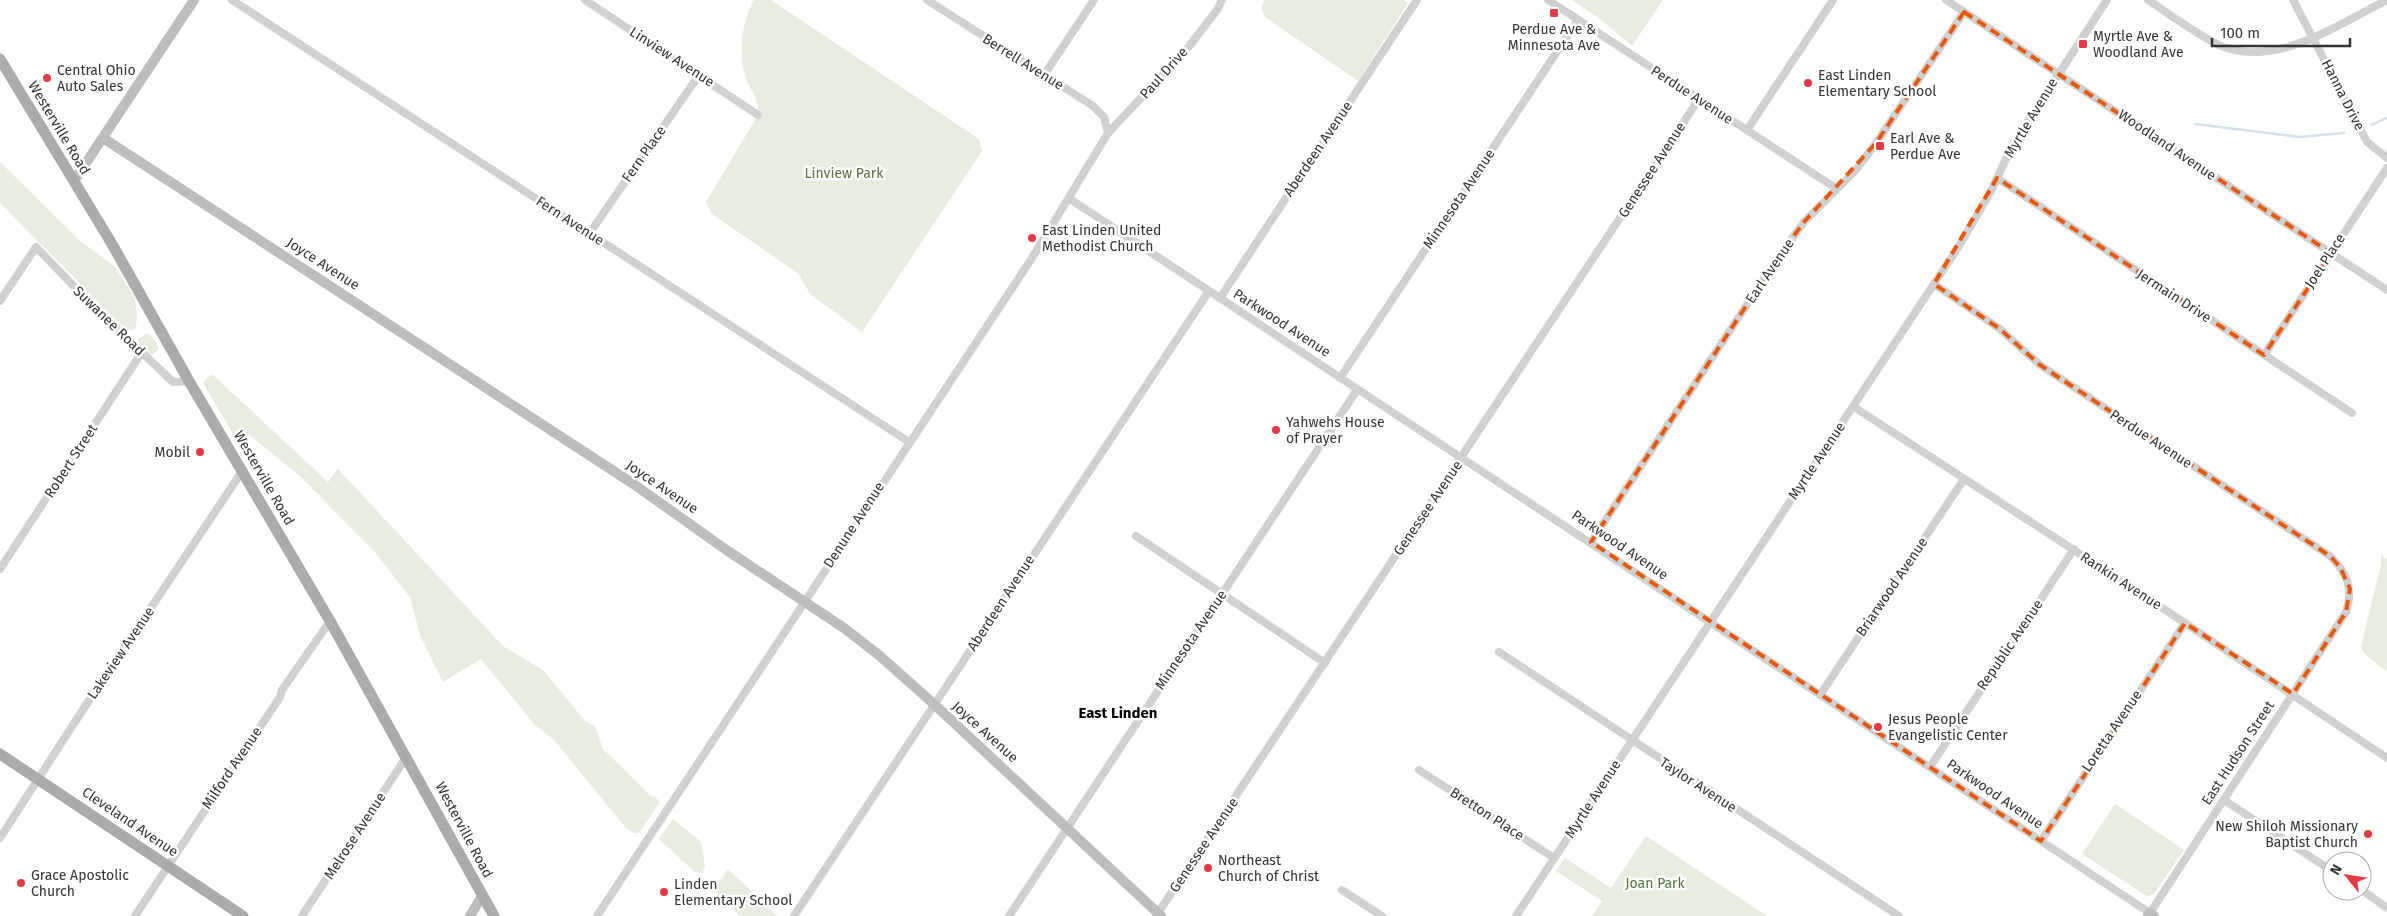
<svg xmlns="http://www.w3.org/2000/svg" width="2387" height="916" font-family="'Fira Sans',sans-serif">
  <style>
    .green { fill: #e6ecdf }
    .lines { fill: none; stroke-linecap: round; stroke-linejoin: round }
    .stream { stroke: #cfe2ee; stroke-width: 2.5 }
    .street { stroke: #d0d0d0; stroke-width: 8 }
    .secondary { stroke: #bdbdbd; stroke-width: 10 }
    .primary { stroke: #ababab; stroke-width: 11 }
    .marked { fill: none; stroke: #e8590c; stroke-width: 4; stroke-dasharray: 10 6; stroke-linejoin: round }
    .poi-dot { fill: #e63946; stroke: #fff; stroke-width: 2 }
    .labels { text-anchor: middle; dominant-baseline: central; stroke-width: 5; stroke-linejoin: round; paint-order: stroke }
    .poi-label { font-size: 14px; fill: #333; stroke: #fff; text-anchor: start }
    .street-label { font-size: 14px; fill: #333; stroke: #fff }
    .park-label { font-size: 14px; fill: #56703f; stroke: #fff }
    .neighbourhood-label { font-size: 15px; font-weight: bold; fill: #000; stroke: #fff }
  </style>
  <rect width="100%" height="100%" fill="#fff"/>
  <g class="green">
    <path d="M754 0H771L979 139 982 151 862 332 810 294 799 274 712 214 706 202 758 115C760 102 753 94 748 83 737 57 741 24 754 0Z"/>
    <polygon points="1264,0 1403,0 1408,3 1358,81 1265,17 1261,8"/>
    <polygon points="1572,0 1663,0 1632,46 1599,18"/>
    <polygon points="0,162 79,240 115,267 135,298 137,319 135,329 130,331 125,329 0,203"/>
    <polygon points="148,333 157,344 159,349 152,355 137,342 139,338"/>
    <polygon points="213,375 328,482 338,469 503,646 544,671 585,721 595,726 603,749 652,797 654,796 660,802 639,833 634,833 625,827 554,740 535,725 481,659 443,682 420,635 410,597 374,551 301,477 246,432 235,437 203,383 209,376"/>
    <polygon points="2381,555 2387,559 2387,672 2363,652 2361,646 2381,565"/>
    <polygon points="2115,804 2184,850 2153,895 2147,896 2082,854"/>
    <polygon points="673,819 701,842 705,866 702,873 695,872 659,839"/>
    <polygon points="1646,836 1767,916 1592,916 1602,901 1556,871 1565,858 1611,888"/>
    <polygon points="727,870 730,871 777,916 740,916 710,887 712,881 722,879"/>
  </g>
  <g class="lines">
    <g class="stream">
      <polyline points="2195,124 2300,137 2344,133"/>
      <polyline points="2371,125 2387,118"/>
    </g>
    <g class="street">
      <polyline points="232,0 909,442"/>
      <polyline points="585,0 758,115"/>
      <polyline points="927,0 1093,106 1104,117 1108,133"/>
      <polyline points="1548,0 1837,189"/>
      <polyline points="1946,0 2387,290"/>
      <path d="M2148 0C2171 15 2194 33 2219 45 2274 70 2339 24 2387 0"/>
      <polyline points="2293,0 2367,142 2387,158"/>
      <polyline points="1044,75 1094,0"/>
      <polyline points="1747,130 1833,0"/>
      <polyline points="1997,178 2352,413"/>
      <path d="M1070 199 2150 913 2346 612C2354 588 2347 573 2330 556L2040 365 2000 329 1934 284"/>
      <polyline points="589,234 699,75"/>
      <polyline points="1220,298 1417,0"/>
      <polyline points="0,301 36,247 89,302 173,382 189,381"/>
      <polyline points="2264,355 2387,168"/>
      <polyline points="1340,378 1578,20"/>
      <polyline points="1854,407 2143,595 2387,758"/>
      <polyline points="1136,536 1325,663"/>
      <polyline points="1591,542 1777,259 1804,222 1855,171 1876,143 1964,12"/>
      <polyline points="0,569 142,352"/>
      <polyline points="1499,652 1899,916"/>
      <polyline points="1820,695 1964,479"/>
      <polyline points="1930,767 2074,549"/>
      <polyline points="1419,770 1554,858"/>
      <polyline points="2224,800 2332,871"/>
      <polyline points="0,838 82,711 243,470"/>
      <polyline points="2041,841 2185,623"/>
      <polyline points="1342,890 1382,916"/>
      <polyline points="2362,890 2387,908"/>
      <polyline points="135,916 280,697 282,690 330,621"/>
      <polyline points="302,916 407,756"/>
      <polyline points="597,916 1032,258 1108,133 1187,49 1217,10 1222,0"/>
      <polyline points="794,916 1209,291"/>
      <polyline points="1009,916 1357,390"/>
      <polyline points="1156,916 1699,99"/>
      <polyline points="1516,916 1959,246 1990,193 2013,144 2107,0"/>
    </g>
    <g class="secondary">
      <polyline points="103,138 635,485 725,549 844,628 880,656 935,705 1161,916"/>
      <polyline points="74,181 194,0"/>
      <polyline points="470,916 482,896"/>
      <polyline points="2148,916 2150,913 2154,916"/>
    </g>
    <g class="primary">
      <polyline points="0,59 112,244 189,381 330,621 494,916"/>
      <polyline points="0,754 243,916"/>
    </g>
  </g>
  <path class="marked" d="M1964 12 2331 253 2264 355 1997 178 1934 284 2000 329 2040 365 2330 556 2340 567 2350 589 2346 612 2293 694 2185 623 2041 841 1591 542 1777 259 1804 222 1876 143Z"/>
  <g class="poi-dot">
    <rect x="1549" y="8" width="10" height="10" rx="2.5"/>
    <rect x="2078" y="39" width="10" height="10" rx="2.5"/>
    <circle cx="47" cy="78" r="5"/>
    <circle cx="1808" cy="83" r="5"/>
    <rect x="1875" y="141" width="10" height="10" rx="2.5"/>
    <circle cx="1032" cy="238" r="5"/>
    <circle cx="1276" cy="430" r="5"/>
    <circle cx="200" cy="452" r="5"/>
    <circle cx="1878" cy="727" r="5"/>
    <circle cx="2368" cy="834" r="5"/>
    <circle cx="1208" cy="868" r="5"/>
    <circle cx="21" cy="883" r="5"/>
    <circle cx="664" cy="892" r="5"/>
  </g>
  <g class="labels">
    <g class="poi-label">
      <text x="1554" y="29" text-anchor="middle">Perdue Ave &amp;<tspan x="1554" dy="16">Minnesota Ave</tspan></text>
      <text x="2093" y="36">Myrtle Ave &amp;<tspan x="2093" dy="16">Woodland Ave</tspan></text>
      <text x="57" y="70">Central Ohio<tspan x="57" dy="16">Auto Sales</tspan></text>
      <text x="1818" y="75">East Linden<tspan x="1818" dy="16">Elementary School</tspan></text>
      <text x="1890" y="138">Earl Ave &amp;<tspan x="1890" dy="16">Perdue Ave</tspan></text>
      <text x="1042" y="230">East Linden United<tspan x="1042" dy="16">Methodist Church</tspan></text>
      <text x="1286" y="422">Yahwehs House<tspan x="1286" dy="16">of Prayer</tspan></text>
      <text x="190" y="452" text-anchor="end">Mobil</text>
      <text x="1888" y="719">Jesus People<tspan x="1888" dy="16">Evangelistic Center</tspan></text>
      <text x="2358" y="826" text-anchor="end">New Shiloh Missionary<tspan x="2358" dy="16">Baptist Church</tspan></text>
      <text x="1218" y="860">Northeast<tspan x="1218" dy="16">Church of Christ</tspan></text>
      <text x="31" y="875">Grace Apostolic<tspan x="31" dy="16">Church</tspan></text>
      <text x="674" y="884">Linden<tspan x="674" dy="16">Elementary School</tspan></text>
    </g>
    <g class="street-label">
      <text transform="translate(672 57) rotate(33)">Linview Avenue</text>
      <text transform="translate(1023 62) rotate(32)">Berrell Avenue</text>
      <text transform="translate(1164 73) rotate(-48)">Paul Drive</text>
      <text transform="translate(1692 95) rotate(33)">Perdue Avenue</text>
      <text transform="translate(2343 95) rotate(63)">Hanna Drive</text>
      <text transform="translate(2031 118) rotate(-59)">Myrtle Avenue</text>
      <text transform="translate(59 128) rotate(59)">Westerville Road</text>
      <text transform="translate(2167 145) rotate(34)">Woodland Avenue</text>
      <text transform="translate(1318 149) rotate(-56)">Aberdeen Avenue</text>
      <text transform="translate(644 154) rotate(-55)">Fern Place</text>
      <text transform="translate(1652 170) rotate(-57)">Genessee Avenue</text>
      <text transform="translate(1459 199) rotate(-56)">Minnesota Avenue</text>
      <text transform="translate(570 221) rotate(33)">Fern Avenue</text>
      <text transform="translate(2325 261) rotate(-57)">Joel Place</text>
      <text transform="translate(323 264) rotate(33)">Joyce Avenue</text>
      <text transform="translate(1770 271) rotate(-56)">Earl Avenue</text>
      <text transform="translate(2174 296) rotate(33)">Jermain Drive</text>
      <text transform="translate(109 321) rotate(44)">Suwanee Road</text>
      <text transform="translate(1282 323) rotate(33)">Parkwood Avenue</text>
      <text transform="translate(2151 439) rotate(33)">Perdue Avenue</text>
      <text transform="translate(71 461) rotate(-57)">Robert Street</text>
      <text transform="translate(1817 461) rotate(-56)">Myrtle Avenue</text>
      <text transform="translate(264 478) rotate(60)">Westerville Road</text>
      <text transform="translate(662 487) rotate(34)">Joyce Avenue</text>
      <text transform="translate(1428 508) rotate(-56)">Genessee Avenue</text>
      <text transform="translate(854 525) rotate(-57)">Denune Avenue</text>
      <text transform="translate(1620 545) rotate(34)">Parkwood Avenue</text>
      <text transform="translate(2121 581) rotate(33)">Rankin Avenue</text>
      <text transform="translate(1892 587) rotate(-56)">Briarwood Avenue</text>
      <text transform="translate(1001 603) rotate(-57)">Aberdeen Avenue</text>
      <text transform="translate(1191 640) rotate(-56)">Minnesota Avenue</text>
      <text transform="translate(2010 645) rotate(-56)">Republic Avenue</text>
      <text transform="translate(121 653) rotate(-56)">Lakeview Avenue</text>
      <text transform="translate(2112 731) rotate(-56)">Loretta Avenue</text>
      <text transform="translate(985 732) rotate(42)">Joyce Avenue</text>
      <text transform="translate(2238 753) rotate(-57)">East Hudson Street</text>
      <text transform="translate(232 768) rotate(-56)">Milford Avenue</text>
      <text transform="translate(1698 785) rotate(33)">Taylor Avenue</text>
      <text transform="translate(1995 794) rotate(34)">Parkwood Avenue</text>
      <text transform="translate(1593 799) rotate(-57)">Myrtle Avenue</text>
      <text transform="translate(1487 814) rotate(33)">Bretton Place</text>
      <text transform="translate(130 822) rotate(34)">Cleveland Avenue</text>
      <text transform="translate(464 830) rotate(62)">Westerville Road</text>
      <text transform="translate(355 836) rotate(-57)">Melrose Avenue</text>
      <text transform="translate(1204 845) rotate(-56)">Genessee Avenue</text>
    </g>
    <g class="park-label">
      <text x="844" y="173">Linview Park</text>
      <text x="1655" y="883">Joan Park</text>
    </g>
    <g class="neighbourhood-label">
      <text x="1118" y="713">East Linden</text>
    </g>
  </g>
  <g transform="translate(2347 876) rotate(300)"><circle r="24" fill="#ffffff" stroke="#adadad"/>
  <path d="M0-4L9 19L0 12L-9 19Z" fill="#e63946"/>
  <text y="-8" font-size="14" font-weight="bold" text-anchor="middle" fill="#333333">N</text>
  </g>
  <path d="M2212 38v8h138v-8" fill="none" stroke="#333333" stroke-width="2.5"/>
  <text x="2220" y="38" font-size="15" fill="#333333" stroke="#ffffff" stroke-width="4" paint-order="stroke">100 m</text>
</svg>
